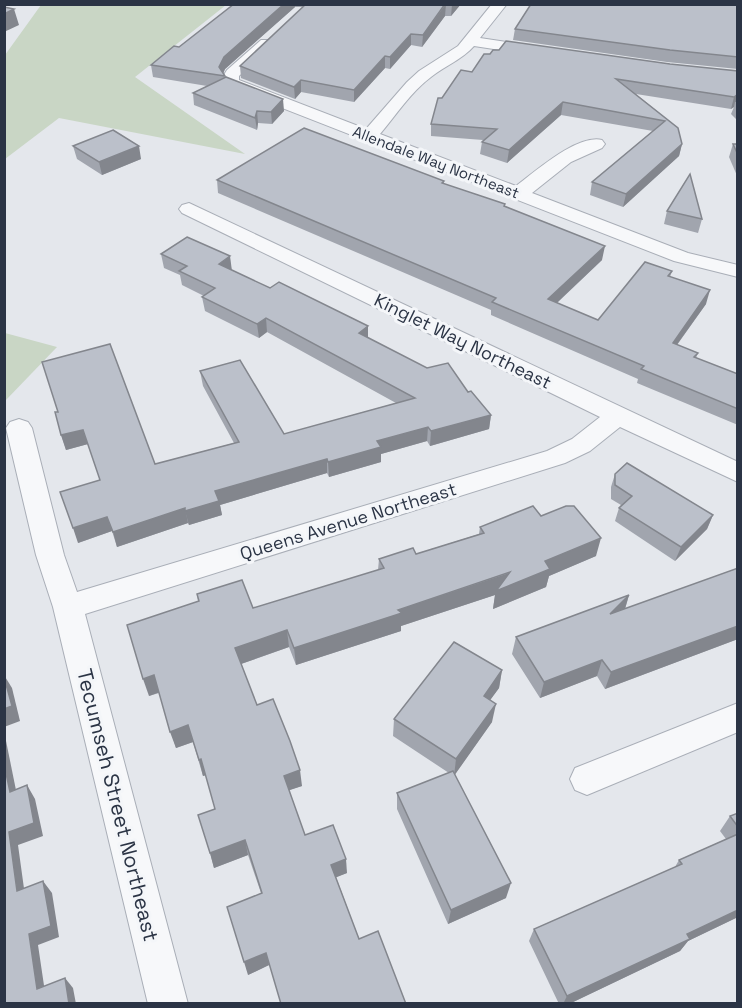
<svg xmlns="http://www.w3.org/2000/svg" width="742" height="1008" font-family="'Space Grotesk',sans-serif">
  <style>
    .green { fill: #c9d6c5 }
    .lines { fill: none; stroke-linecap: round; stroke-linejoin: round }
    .street-casing { stroke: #a9aeb7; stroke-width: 2 }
    .street { fill: #f7f8fa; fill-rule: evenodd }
    .wall { fill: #a1a5ae }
    .shaded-wall { fill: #83868d }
    .building { fill: #bbc0ca; stroke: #83868d; stroke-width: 1.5 }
    .labels { text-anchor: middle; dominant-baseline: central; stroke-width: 6; stroke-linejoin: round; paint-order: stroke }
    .far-street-label { font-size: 15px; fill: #2b3445; stroke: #f4f6f9 }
    .street-label { font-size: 18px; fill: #2b3445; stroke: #f4f6f9 }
    .near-street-label { font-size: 21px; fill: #2b3445; stroke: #f4f6f9 }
  </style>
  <rect width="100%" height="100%" fill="#e4e7ec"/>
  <g class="green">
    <polygon points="41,5 226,5 135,77 245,154 59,118 5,159 5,55"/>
    <polygon points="5,333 57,347 5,401"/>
  </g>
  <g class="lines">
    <g class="street-casing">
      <g id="street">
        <path d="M492 4H507L480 38 545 48 548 51 545 54 540 56 474 46C463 59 445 66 431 77 411 92 396 115 380 134L516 186C535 172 577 134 602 140L605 144 602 148 571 162 532 193 688 253 738 265V277L674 261 226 86 222 78 227 70 261 40H271L273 43 271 46 239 76V80L366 129 407 82 419 71 458 46Z"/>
        <polygon points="189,203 738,462 738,482 620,427 590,451 565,463 85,614 188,1004 148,1004 53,607 36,555 6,428 10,422 19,419 28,422 32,428 64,555 77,592 547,451 572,439 600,417 182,213 179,209 182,205"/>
        <polygon points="738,703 738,732 587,795 575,790 570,779 575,768"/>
      </g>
    </g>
    <use href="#street" class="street"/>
  </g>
  <g class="wall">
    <polygon points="234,4 410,5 461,4 451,16 445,16 422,47 411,45 390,69 385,68 354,102 301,92 295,99 241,78 240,66 303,7 295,7 225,69 223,73 225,77 284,111 272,124 258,123 257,130 194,105 193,93 207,86 153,77 151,65 179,47"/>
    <polygon points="738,4 738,69 667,62 513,40 515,29"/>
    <polygon points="670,64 738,71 738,121 731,114 734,107 731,109 636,94 678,128 682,144 679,156 623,207 590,195 592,182 653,131 561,115 507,163 480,154 482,142 483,140 431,136 431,124 442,98 472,72"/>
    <polygon points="733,144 738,144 738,178 729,157"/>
    <polygon points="73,146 141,159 102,175 77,159"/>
    <polygon points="217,180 444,181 444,184 505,204 505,206 602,260 557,303 598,320 672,271 670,277 706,304 677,345 698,353 696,358 738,374 738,425 637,383 638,379 491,315 491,310 218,193"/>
    <polygon points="667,211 702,219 698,233 664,224"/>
    <polygon points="161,254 232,270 368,338 468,392 491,415 489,429 430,446 427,441 381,454 381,462 329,477 327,473 220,505 222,515 189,525 188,523 117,547 112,531 78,543 100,480 88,444 66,450 61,435 155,464 234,443 203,386 200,371 284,434 396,403 267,332 259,338 205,311 202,297 204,296 182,285 180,275 164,268"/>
    <polygon points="615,474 713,515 707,529 675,561 615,521 619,508 621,505 611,499 611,487"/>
    <polygon points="541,516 596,556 549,576 546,587 493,609 495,595 401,626 401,631 296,665 289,647 241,664 257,705 302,786 289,790 305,835 347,873 336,877 359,939 406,1004 269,965 248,975 261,893 248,855 214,868 210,853 215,809 206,775 203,776 193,742 176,748 159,693 149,696 198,601 197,594 253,608 378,570 379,559 416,554 479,534 480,527"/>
    <polygon points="738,568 738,639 605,689 597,676 540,698 512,654 516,637 629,595 625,609"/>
    <polygon points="502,670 499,688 490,700 492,722 455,774 506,898 448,924 397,809 397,793 449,773 393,736 394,719"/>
    <polygon points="738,813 738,917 688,941 680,951 569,1004 559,1004 529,941 534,929 675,867 679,860 726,839 720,831 730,816"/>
  </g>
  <g class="shaded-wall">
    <polygon points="284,4 295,4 295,7 225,69 222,76 219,67 224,57"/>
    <polygon points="446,4 445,16 422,47 423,35"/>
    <polygon points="452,4 461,4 451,16 452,5"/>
    <polygon points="14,9 19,25 4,32 4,14"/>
    <polygon points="411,34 411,45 390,69 390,57"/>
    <polygon points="385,56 385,68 354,102 354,90"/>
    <polygon points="301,80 301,92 295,99 294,87"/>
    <polygon points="738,94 738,102 735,102 734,107 731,109 734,97"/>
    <polygon points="283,99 284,111 272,124 271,112"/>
    <polygon points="563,102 561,115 507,163 509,150"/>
    <polygon points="257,111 258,123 257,130 255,118"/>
    <polygon points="682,144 679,156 623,207 626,194"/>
    <polygon points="139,146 141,159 102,175 99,162"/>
    <polygon points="605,246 602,260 546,313 548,299"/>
    <polygon points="230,256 232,271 219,264"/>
    <polygon points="710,290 706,304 668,357 673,343"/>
    <polygon points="266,318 267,332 259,338 257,324"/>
    <polygon points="368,326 368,340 359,333"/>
    <polygon points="491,415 489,429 430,446 431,431"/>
    <polygon points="428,427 427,441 381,454 381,462 329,477 328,462 377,441"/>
    <polygon points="83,430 88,444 66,450 61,435"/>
    <polygon points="327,459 327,473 220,505 222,515 189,525 185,511 215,491"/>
    <polygon points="185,508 188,523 117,547 113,532"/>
    <polygon points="713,515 707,529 675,561 681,547"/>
    <polygon points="107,517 112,531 78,543 73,528"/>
    <polygon points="601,538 596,556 549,576 546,587 493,609 495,595 401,626 401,631 296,665 294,648 398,610 545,561"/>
    <polygon points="629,595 624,612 610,614"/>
    <polygon points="738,626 738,639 605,689 611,672"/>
    <polygon points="287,630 289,647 238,665 235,648"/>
    <polygon points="602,660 597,676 540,698 544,682"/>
    <polygon points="502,670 499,688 480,714 484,696"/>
    <polygon points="4,675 12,688 20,721 4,727"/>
    <polygon points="154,675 160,692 149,696 143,679"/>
    <polygon points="496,704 492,722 454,776 456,759"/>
    <polygon points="188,725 193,742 176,748 170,732"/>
    <polygon points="4,731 19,805 10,792 4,764"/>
    <polygon points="201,759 206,775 203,776 199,760"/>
    <polygon points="300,770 302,786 287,791 284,776"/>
    <polygon points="27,785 35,799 43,836 18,845 26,903 17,891 9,832"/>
    <polygon points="245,840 248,855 214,868 210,853"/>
    <polygon points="346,859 347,873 332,879 331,865"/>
    <polygon points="43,881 52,893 59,937 38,945 46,999 37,989 29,934"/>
    <polygon points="511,883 506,898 448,924 451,910"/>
    <polygon points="738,910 738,917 688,941 680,951 569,1004 563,1004 567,996 687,934"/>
    <polygon points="266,953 269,965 248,975 244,962"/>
    <polygon points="65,978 73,988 76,1004 69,1004"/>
  </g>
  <g class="building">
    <polygon points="234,4 284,4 224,57 219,67 225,76 151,65 174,46 179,47"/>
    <polygon points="306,4 410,5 445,4 423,35 411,34 390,57 385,56 354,90 301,80 294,87 240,66"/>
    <polygon points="531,4 738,4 738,57 670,50 515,29"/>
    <polygon points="4,7 14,9 4,14"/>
    <polygon points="506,41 670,64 738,71 738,94 734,97 616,79 678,128 682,144 626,194 592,182 665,121 563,102 509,150 482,142 497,129 431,124 438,98 442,98 461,70 472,72 484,54 490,54 493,50 499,50"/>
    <polygon points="226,77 283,99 271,112 257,111 255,118 193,93"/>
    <polygon points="304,128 444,181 442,183 505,204 504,206 605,246 548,299 598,320 645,262 672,271 668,276 710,290 673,343 698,353 694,357 738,374 738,409 641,369 644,366 492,302 496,298 217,180"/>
    <polygon points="113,130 139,146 99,162 73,146"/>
    <polygon points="733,144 738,144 738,155"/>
    <polygon points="690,174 702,219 667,211"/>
    <polygon points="187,237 230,256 219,264 270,288 279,282 368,326 359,333 427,368 448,363 468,392 471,391 491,415 431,431 428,427 377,441 381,447 328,462 327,459 215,491 219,501 185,511 185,508 113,532 107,517 73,528 60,492 100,480 83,430 61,435 55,412 58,412 42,362 110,344 155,464 239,442 200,371 240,360 284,434 415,398 266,318 257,324 202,297 215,288 179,271 187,266 161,254"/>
    <polygon points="627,463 713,515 681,547 619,508 632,496 615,485 615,474"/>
    <polygon points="533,506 541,516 566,506 574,506 601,538 545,561 550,569 496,591 510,572 398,610 402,613 294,648 287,630 235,648 257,705 273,699 290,741 300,770 284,776 305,835 333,825 346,859 331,865 359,939 378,931 406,1004 281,1004 266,953 244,962 227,907 262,893 245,840 210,853 198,815 215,809 201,759 199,760 188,725 170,732 154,675 143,679 127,625 199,601 197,594 242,580 253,608 384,568 379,559 413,548 416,554 484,533 480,527"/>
    <polygon points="738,568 738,626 611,672 602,660 544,682 516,637 629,595 610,614"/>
    <polygon points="454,642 502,670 484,696 496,704 456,759 394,719"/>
    <polygon points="4,677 12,706 4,709"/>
    <polygon points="4,764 10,792 27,785 34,823 9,832 17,891 43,881 51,926 29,934 37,989 65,978 69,1004 4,1004"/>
    <polygon points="453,771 511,883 451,910 397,793"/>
    <polygon points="738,813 738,827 730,816"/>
    <polygon points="738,834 738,910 687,934 690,939 567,996 534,929 682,864 679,860"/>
  </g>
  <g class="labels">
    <g class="far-street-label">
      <text transform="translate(436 162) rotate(21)">Allendale Way Northeast</text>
    </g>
    <g class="street-label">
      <text transform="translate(463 341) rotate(26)">Kinglet Way Northeast</text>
      <text transform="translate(348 521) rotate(-17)">Queens Avenue Northeast</text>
    </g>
    <g class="near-street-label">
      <text transform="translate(118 805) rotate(76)">Tecumseh Street Northeast</text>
    </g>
  </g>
  <rect width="742" height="1008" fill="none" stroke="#2b3445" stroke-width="12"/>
</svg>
